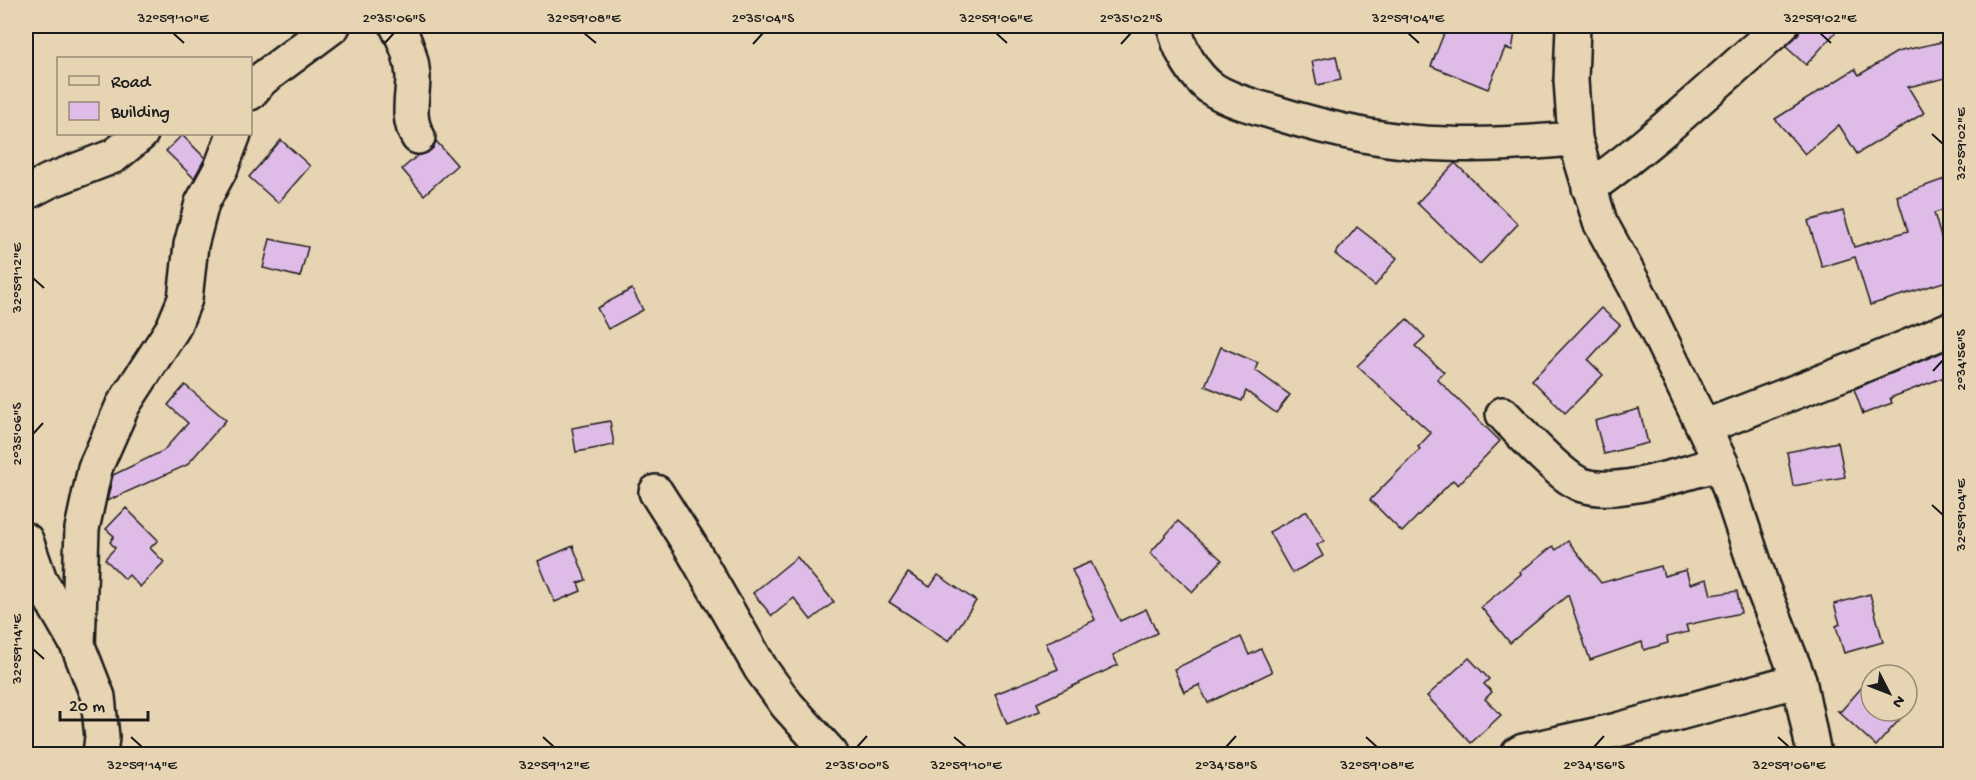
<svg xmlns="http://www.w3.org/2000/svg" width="1976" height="780" font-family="'Gochi Hand',sans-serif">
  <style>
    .building { fill: #debce7; stroke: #1c1c1c; stroke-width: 1.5 }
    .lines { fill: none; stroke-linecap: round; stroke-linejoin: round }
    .minor-casing { stroke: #1c1c1c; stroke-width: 38 }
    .minor { stroke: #e7d4b2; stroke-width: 33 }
    .ticks { fill: none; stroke: #1c1c1c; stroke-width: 2 }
    .neatline { fill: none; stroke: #1c1c1c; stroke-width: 2 }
    .ticks-label { font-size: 15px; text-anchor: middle; fill: #1c1c1c }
  </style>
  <rect width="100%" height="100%" fill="#e7d4b2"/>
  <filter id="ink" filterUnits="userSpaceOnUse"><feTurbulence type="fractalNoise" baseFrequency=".0167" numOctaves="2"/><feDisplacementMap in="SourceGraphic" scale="12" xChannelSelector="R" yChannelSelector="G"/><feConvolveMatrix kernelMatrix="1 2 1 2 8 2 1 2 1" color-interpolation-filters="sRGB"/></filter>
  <g filter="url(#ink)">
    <g class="building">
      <polygon points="1447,26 1516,26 1512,50 1505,48 1488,89 1431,66"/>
      <polygon points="1799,26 1841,26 1806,65 1786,47 1799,33"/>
      <polygon points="1950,40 1950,77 1908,87 1924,113 1857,154 1839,125 1805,154 1775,119 1855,69 1859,75 1897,52"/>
      <polygon points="1336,56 1341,80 1317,85 1312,61"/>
      <polygon points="182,135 205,158 194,178 166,151"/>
      <polygon points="281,140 310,166 278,203 249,177"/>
      <polygon points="436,141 457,165 424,195 402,169 417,156 427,153 433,148"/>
      <polygon points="1455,163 1518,224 1480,264 1417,203"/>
      <polygon points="1950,177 1950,208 1934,213 1950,268 1950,280 1870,305 1855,257 1822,267 1808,221 1843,211 1854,247 1908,231 1897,196"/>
      <polygon points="1357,227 1397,258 1375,286 1335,254"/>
      <polygon points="270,239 308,247 300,277 263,268"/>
      <polygon points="632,289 643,310 608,329 597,308"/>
      <polygon points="1601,308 1620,325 1588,360 1603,375 1565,413 1532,380"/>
      <polygon points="1407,319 1425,337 1415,346 1444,372 1437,379 1500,441 1458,485 1453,480 1402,532 1370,500 1420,449 1418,447 1431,433 1357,366"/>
      <polygon points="1221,347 1258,363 1255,370 1290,395 1276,413 1246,391 1242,401 1205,386"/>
      <polygon points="1950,349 1950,375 1890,398 1892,403 1863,414 1854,389"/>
      <polygon points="185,385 226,420 187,465 107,501 113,475 163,451 188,423 168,405"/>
      <polygon points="1639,409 1648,443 1604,454 1595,421"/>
      <polygon points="610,421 614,445 576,452 572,428"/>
      <polygon points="1838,442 1845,477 1793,486 1787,452"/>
      <polygon points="126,508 158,540 150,548 164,562 140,587 129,575 125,579 105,559 115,548 110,542 114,536 106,529"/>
      <polygon points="1307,511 1324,541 1317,545 1323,556 1292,573 1269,532"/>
      <polygon points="1178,521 1222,560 1193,592 1150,553"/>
      <polygon points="1568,541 1601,583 1661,566 1664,576 1686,570 1690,584 1707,579 1711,595 1737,591 1741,613 1686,625 1688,632 1667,637 1668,643 1644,650 1642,642 1590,660 1568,595 1510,643 1481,607 1521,574 1520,572 1553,546 1556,550"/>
      <polygon points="573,546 586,580 578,583 581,591 555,602 538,561"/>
      <polygon points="797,557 834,602 811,620 794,598 772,616 753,593"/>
      <polygon points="1091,562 1120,621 1146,609 1157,633 1113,655 1118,665 1037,703 1040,711 1007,724 995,694 1058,669 1046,643 1095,620 1072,570"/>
      <polygon points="908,573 930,587 938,575 976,601 949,641 889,602"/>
      <polygon points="1870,594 1883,642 1844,653 1836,626 1840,624 1834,604"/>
      <polygon points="1241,637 1249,655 1261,649 1272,672 1208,703 1199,685 1184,692 1174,669"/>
      <polygon points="1469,658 1489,679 1484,684 1492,692 1485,699 1501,715 1471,743 1427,696"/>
      <polygon points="1871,677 1871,711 1907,711 1876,746 1838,711 1841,711"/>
    </g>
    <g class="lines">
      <g class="minor-casing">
        <g id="minor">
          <path d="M397 26C405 40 412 59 413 76 413 97 406 118 418 137"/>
          <path d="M1175 26C1177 47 1195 78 1214 90 1232 101 1253 106 1273 112 1330 130 1388 143 1447 144 1490 146 1533 142 1575 139"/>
          <polyline points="1573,26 1571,80 1575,139 1600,222 1635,286 1721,463 1762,586 1799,680 1814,754"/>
          <polyline points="250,93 262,79 333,26"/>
          <path d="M1589 188C1658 139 1718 81 1781 26"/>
          <polyline points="26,193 49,181 114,156 141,134"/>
          <path d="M1503 414C1519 431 1562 478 1582 485 1618 497 1684 473 1721 463"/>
          <polyline points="1704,427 1852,370 1950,329"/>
          <polyline points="656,492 691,547 761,669 787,705 831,754"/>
          <polyline points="26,540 40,580 78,646 98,697 102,737 100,754"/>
          <polyline points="78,646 82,529 95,468 123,405 173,328 185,299 191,245 202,203 221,168 234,134"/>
          <polyline points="1518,754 1523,751 1617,730 1799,680"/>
        </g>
      </g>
      <use href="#minor" class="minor"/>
    </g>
  </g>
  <path class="ticks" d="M173 33 184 43M584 33 596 43M996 33 1007 43M1408 33 1419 43M1820 33 1831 43M384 44 394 33M753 44 763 33M1121 44 1131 33M1932 134 1943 144M33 278 44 288M1933 371 1943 360M33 434 43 423M1932 505 1943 515M33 649 44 659M131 737 142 747M543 737 554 747M954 737 966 747M1366 737 1377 747M1778 737 1789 747M857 747 867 736M1226 747 1236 736M1594 747 1604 736"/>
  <rect width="1976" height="780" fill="none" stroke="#e7d4b2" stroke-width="66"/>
  <rect x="57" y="57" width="195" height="78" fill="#e7d4b2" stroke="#968a76" stroke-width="1.5"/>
  <rect x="69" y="76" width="30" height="9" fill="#e7d4b2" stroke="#968a76" stroke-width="1.5"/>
  <text x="111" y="87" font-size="18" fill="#1c1c1c">Road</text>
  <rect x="69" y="102" width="30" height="18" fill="#debce7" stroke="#968a76" stroke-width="1.5"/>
  <text x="111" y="117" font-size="18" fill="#1c1c1c">Building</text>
  <g transform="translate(1889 693) rotate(132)"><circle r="28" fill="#e7d4b2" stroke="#968a76" stroke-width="1.5"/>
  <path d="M0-4.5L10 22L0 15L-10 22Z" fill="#1c1c1c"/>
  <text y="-9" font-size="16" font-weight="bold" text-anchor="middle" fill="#1c1c1c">N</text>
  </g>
  <path d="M60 711v9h88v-9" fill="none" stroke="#1c1c1c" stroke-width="3"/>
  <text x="69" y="711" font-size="18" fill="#1c1c1c" stroke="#e7d4b2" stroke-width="4.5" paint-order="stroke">20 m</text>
  <rect x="33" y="33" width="1910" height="714" class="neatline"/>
  <g class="ticks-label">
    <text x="173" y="22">32°59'10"E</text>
    <text x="394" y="22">2°35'06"S</text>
    <text x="584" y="22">32°59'08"E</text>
    <text x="763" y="22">2°35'04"S</text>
    <text x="996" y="22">32°59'06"E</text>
    <text x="1131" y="22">2°35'02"S</text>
    <text x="1408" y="22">32°59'04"E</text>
    <text x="1820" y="22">32°59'02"E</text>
    <text transform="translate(1960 144) rotate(-90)" y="5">32°59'02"E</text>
    <text transform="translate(16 278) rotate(-90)" y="5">32°59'12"E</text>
    <text transform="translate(1960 360) rotate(-90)" y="5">2°34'56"S</text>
    <text transform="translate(16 434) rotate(-90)" y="5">2°35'06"S</text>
    <text transform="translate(1960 515) rotate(-90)" y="5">32°59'04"E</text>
    <text transform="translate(16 649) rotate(-90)" y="5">32°59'14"E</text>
    <text x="142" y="769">32°59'14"E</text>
    <text x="554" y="769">32°59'12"E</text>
    <text x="857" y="769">2°35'00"S</text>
    <text x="966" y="769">32°59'10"E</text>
    <text x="1226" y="769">2°34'58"S</text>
    <text x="1377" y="769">32°59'08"E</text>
    <text x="1594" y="769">2°34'56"S</text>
    <text x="1789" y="769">32°59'06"E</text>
  </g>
</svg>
